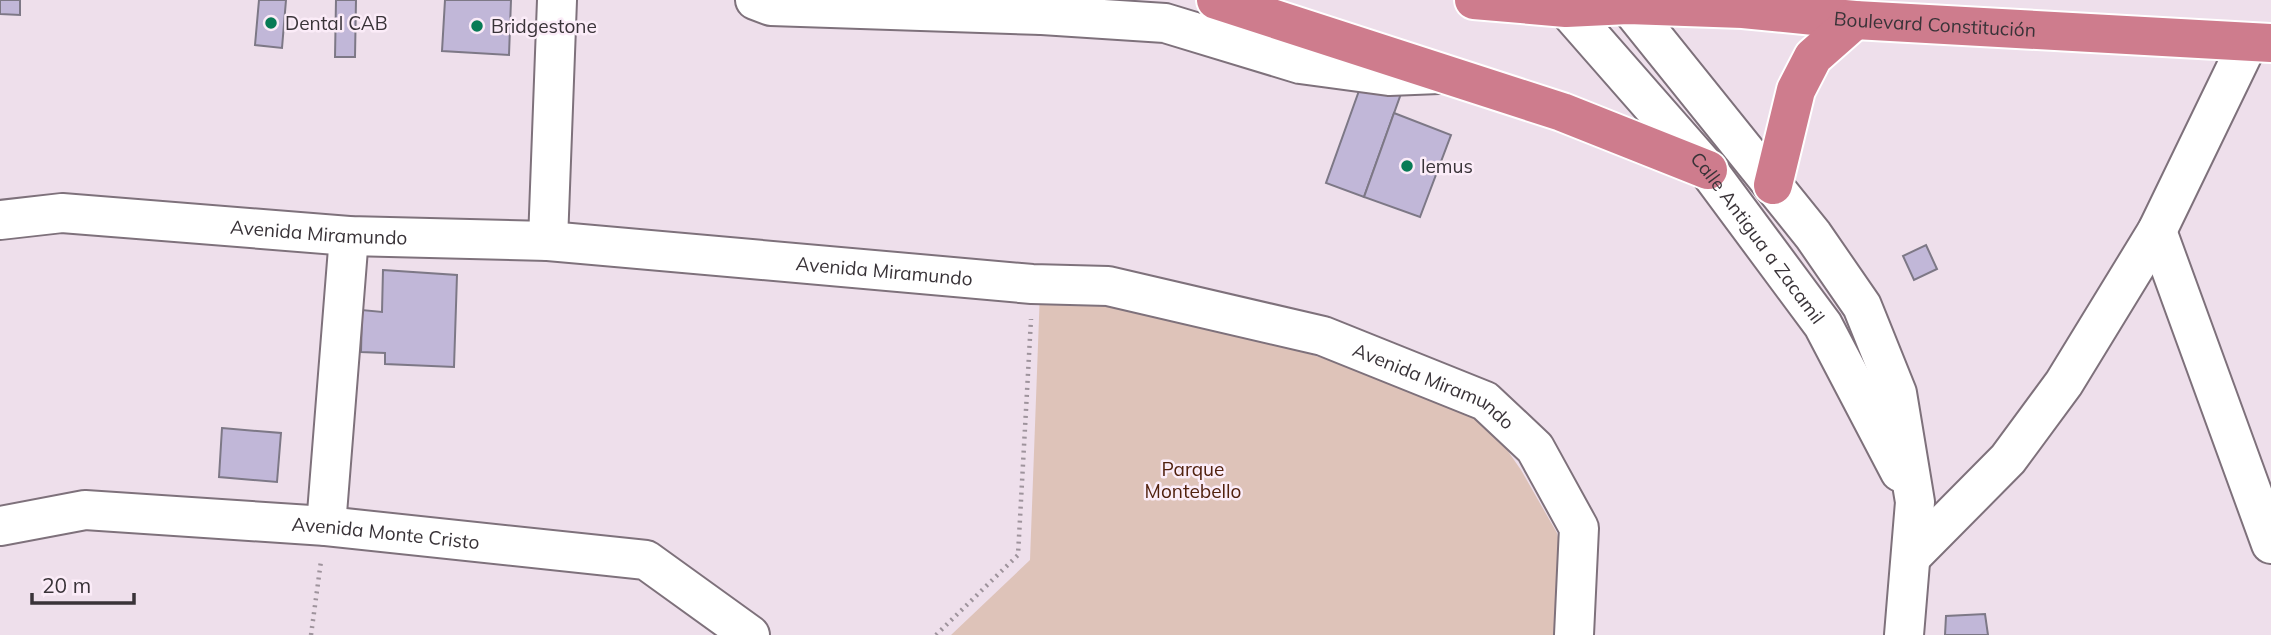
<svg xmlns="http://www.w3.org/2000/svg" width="2271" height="635" font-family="Mulish,sans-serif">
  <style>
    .green { fill: #dec3b9 }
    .building { fill: #c1b7d8; stroke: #7d7886; stroke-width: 2 }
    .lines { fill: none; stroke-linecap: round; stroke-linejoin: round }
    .minor-casing { stroke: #7e717b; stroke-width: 42 }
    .highway-casing { stroke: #fff; stroke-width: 42 }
    .path { stroke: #9e939c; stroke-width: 4.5; stroke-dasharray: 2 5; stroke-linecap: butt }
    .minor { stroke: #fff; stroke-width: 38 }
    .highway { stroke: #ce7c8d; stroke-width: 38 }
    .poi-dot { fill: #087b56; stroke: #fbecf8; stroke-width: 2.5 }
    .labels { text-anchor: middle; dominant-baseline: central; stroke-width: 5; stroke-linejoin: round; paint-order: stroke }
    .poi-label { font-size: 19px; fill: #393338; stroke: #fbecf8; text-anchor: start }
    .street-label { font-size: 19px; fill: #393338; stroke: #fbecf8 }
    .park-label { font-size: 19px; fill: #51210e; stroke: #fbecf8 }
  </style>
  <rect width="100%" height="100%" fill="#eedfeb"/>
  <polygon class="green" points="1040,291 1202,321 1381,376 1485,418 1521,470 1557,533 1565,565 1558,635 951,635 1030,560"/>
  <g class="building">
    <polygon points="0,0 20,0 20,15 0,14"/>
    <polygon points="259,0 286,0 282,48 255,45"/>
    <polygon points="336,0 356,0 355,57 335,57"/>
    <polygon points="445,0 511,0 509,55 442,51"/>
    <polygon points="1365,74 1403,88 1364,197 1326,183"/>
    <polygon points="1394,113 1451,135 1420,217 1364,197"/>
    <polygon points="1926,245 1937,269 1914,280 1903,256"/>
    <polygon points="383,270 457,275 454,367 385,364 385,353 361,352 362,310 382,312"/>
    <polygon points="222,428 281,433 277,482 219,477"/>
    <polygon points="1985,614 1988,635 1945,635 1946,616"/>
  </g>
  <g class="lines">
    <g class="minor-casing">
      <g id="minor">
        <polyline points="755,0 771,6 1042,15 1047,0"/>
        <path id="s1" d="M1559 0 1708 170 1823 325 1900 472"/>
        <polyline points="1624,0 1813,235 1862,306 1897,393 1915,502 1904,635"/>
        <polyline points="1042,15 1165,23 1300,64 1389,76 1439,74"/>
        <path id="s2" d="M0 220 62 213 349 236 548 241 1032 284 1108 286 1323 336 1485 401 1535 448 1579 528 1574 635"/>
        <polyline points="2157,231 2271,544"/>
        <polyline points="548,241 557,0"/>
        <path id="s3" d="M0 526 85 510 326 526 646 560 750 635"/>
        <polyline points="326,526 349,236"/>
        <polyline points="1911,557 2008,459 2064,383 2157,231 2248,43"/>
      </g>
    </g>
    <g class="highway-casing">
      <g id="highway">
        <polyline points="1216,0 1562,112 1708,170"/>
        <path id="s4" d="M1474 0 1566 8 1628 5 1743 9 1855 20 2271 43"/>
        <polyline points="1773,185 1796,90 1813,57 1855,20"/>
      </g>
    </g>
    <g class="path">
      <polyline points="311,635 321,561"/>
      <polyline points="936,635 1018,555 1031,319"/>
    </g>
    <use href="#minor" class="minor"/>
    <use href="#highway" class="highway"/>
  </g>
  <g class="poi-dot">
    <circle cx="271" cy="23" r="7"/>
    <circle cx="477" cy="26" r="7"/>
    <circle cx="1407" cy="166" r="7"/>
  </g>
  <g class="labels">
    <g class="poi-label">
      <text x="285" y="23">Dental CAB</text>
      <text x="491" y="26">Bridgestone</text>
      <text x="1421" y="166">lemus</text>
    </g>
    <g class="street-label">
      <text stroke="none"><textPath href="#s4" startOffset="462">Boulevard Constitución</textPath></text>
      <text stroke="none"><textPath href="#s2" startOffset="320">Avenida Miramundo</textPath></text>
      <text stroke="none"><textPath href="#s1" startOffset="310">Calle Antigua a Zacamil</textPath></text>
      <text stroke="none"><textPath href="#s2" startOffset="887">Avenida Miramundo</textPath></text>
      <text stroke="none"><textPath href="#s2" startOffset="1454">Avenida Miramundo</textPath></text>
      <text stroke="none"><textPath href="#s3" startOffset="388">Avenida Monte Cristo</textPath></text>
    </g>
    <g class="park-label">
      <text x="1193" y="469">Parque<tspan x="1193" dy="22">Montebello</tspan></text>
    </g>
  </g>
  <path d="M32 593v10h102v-10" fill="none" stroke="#393338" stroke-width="3.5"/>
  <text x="42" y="593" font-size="21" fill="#393338" stroke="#fbecf8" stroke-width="5" paint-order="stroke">20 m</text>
</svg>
